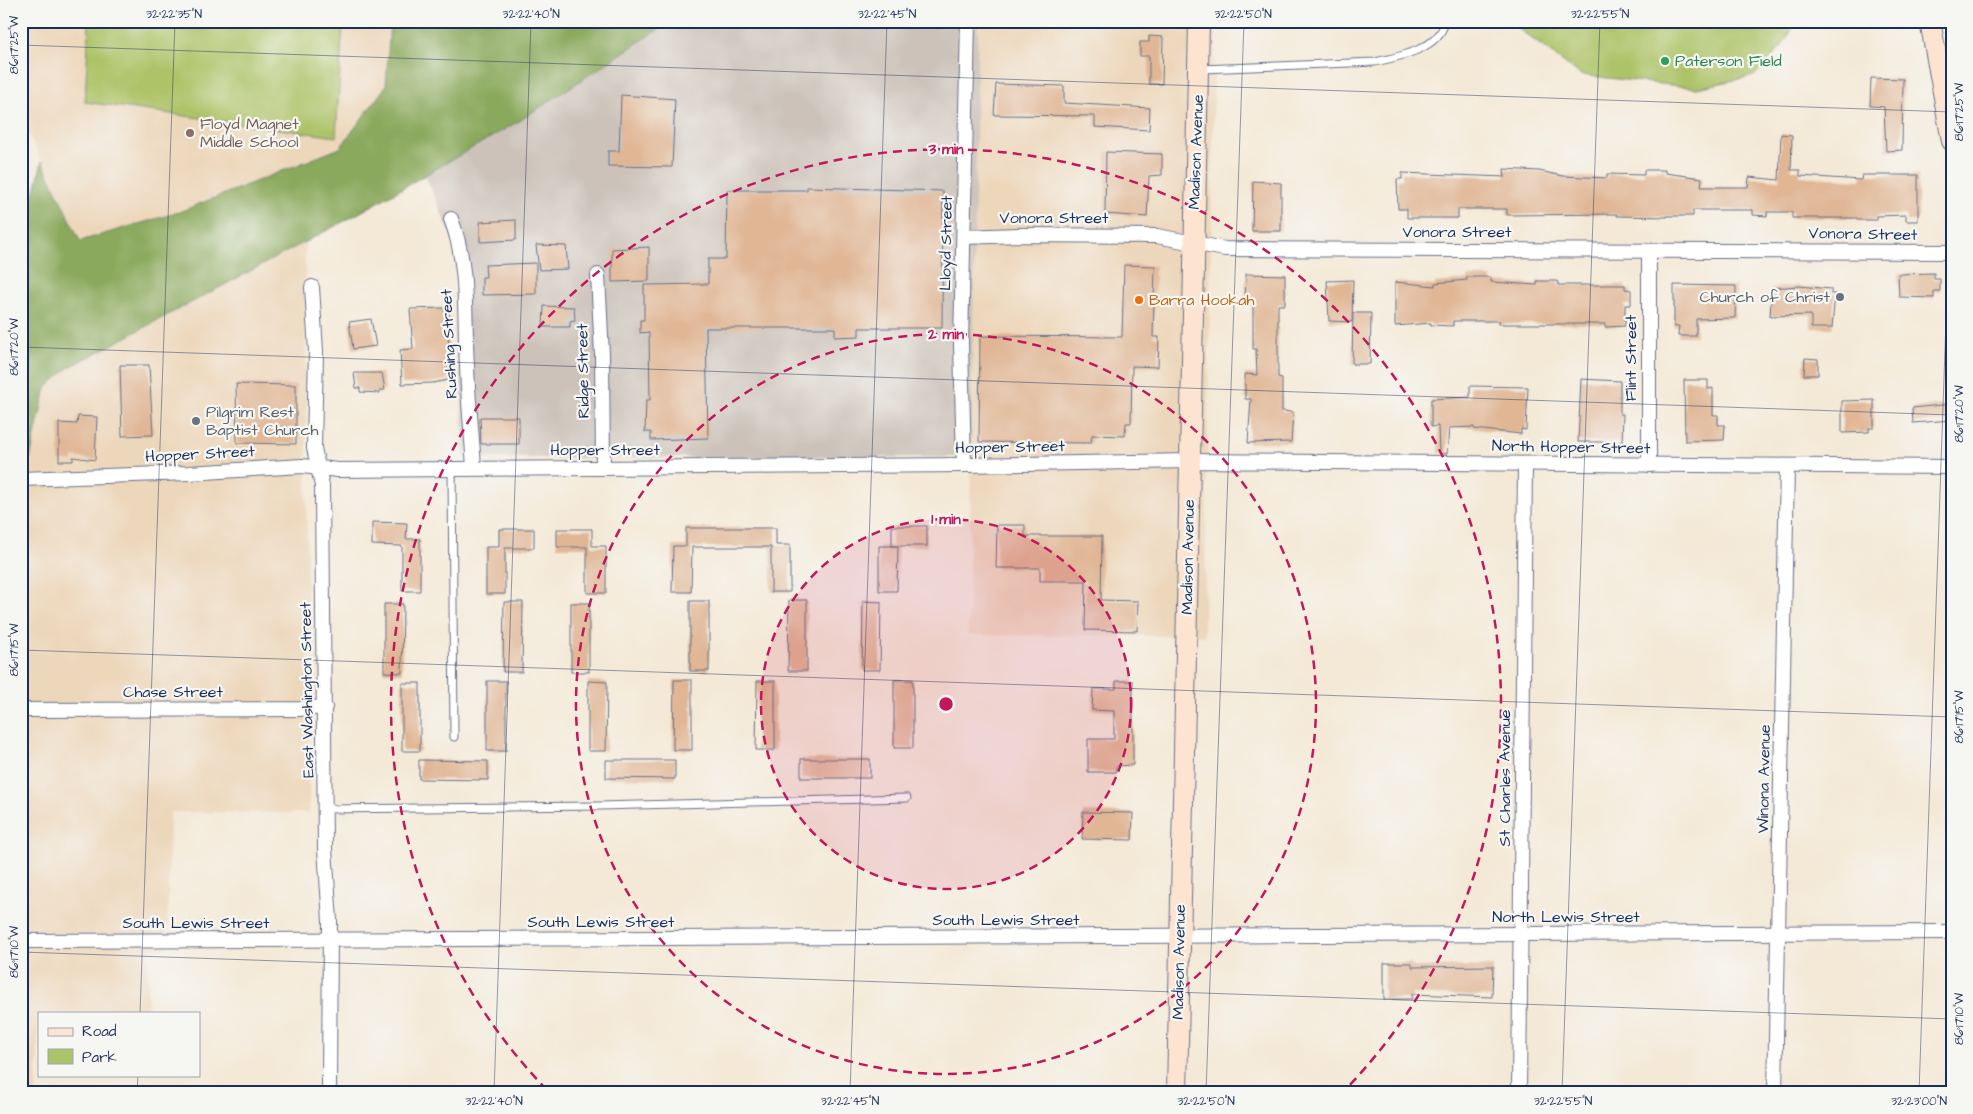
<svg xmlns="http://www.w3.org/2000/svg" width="1973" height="1114" font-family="'Architects Daughter',sans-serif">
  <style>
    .built { fill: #edd7bb }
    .industrial { fill: #ccc2b9 }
    .green { fill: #adc368; stroke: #647963 }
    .forest { fill: #8aa95c; stroke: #526c5d }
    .water { fill: #45afc4; stroke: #306f91 }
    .building { fill: #e0b694 }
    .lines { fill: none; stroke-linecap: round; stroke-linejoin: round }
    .service-casing { stroke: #677088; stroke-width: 9 }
    .minor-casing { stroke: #677088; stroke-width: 16 }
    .secondary-casing { stroke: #677088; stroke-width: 22 }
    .service { stroke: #fff; stroke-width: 7 }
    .minor { stroke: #fff; stroke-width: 14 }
    .secondary { stroke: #fde4d1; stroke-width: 20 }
    .ticks { fill: none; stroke: #1b2f5e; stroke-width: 1; stroke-opacity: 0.45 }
    .ring { fill: none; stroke: #c2185b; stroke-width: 2.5; stroke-dasharray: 9 6 }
    .leisure-dot { fill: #2e9e5b; stroke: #f6f6f2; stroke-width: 2 }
    .education-dot { fill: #8d6e63; stroke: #f6f6f2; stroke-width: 2 }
    .worship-dot { fill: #6b7280; stroke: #f6f6f2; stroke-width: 2 }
    .food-dot { fill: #e8710a; stroke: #f6f6f2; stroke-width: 2 }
    .labels { text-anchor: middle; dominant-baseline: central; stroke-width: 4.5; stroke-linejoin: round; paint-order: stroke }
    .leisure-label { font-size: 16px; fill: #27864d; stroke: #f6f6f2; text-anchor: start }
    .education-label { font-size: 16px; fill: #785e54; stroke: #f6f6f2; text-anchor: start }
    .street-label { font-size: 16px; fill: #1b2f5e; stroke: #f6f6f2 }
    .worship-label { font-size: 16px; fill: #5b616d; stroke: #f6f6f2; text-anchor: end }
    .food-label { font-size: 16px; fill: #c56008; stroke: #f6f6f2; text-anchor: start }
    .centre { fill: #c2185b; stroke: #f6f6f2; stroke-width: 2.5 }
    .ring-label { font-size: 15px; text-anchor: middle; font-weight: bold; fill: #c2185b; stroke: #f6f6f2; stroke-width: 4.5; stroke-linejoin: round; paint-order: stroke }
    .neatline { fill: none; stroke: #1b2f5e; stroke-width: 2 }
    .ticks-label { font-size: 12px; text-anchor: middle; fill: #1b2f5e }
  </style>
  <rect width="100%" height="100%" fill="#f6f6f2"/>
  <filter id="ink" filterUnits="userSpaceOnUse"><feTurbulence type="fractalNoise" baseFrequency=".02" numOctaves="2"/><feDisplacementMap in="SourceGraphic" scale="10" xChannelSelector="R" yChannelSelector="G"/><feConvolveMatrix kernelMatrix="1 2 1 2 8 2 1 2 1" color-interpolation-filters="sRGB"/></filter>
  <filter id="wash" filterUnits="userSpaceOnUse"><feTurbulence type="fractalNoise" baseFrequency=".0096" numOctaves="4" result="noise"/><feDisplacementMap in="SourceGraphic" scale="20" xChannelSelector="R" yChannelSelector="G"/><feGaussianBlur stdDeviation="1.12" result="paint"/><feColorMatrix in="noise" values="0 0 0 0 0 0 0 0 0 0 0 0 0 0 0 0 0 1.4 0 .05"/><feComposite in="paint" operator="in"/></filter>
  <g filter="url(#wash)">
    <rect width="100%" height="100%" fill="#f4e9d7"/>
    <g class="built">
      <polygon points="21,21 390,21 386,86 340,148 179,212 80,241 21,118"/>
      <polygon points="978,21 1215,21 1204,636 968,635"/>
      <polygon points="305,242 309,813 170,812 167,949 148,949 148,1013 39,1013 36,1093 21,1093 21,459 30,457 46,388 68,368"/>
    </g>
    <polygon class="industrial" points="671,21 978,21 971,457 464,458 456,246 425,175 519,121"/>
    <g class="green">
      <polygon points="89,21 343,22 336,137 85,102"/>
      <polygon points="1508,21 1797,21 1782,46 1754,76 1697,88 1581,75"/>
    </g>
    <polygon class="forest" points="390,21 671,21 519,121 354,216 68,368 46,388 30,458 21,459 21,247 42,161 80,241 179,212 340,148 386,86"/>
    <polygon class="water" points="1950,354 1952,355 1952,380 1948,378 1945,356"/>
    <g id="blocks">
      <g class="building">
        <polygon points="1149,36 1163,37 1162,84 1149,84 1149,56 1140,56 1140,42 1149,42"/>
        <polygon points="1871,78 1903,79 1902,150 1886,151 1884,107 1870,106"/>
        <polygon points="996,84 1064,86 1064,103 1150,108 1149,130 1095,127 1095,116 994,115"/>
        <polygon points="621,95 675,99 672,167 608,166 608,151 619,151"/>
        <polygon points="1781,134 1792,135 1791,170 1800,170 1800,176 1861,180 1862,175 1918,175 1918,221 1906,221 1906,215 1877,216 1877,220 1857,220 1857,218 1792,218 1792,212 1767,212 1767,216 1753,215 1753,210 1693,210 1693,216 1667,216 1667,217 1617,216 1617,214 1507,215 1507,209 1458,209 1458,218 1407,218 1407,209 1398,209 1397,179 1402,179 1402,173 1505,177 1504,169 1539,171 1563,176 1607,178 1607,174 1644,175 1644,170 1665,170 1665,173 1702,178 1701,187 1748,187 1749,177 1779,180"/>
        <polygon points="1106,152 1162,154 1162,175 1149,176 1147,217 1105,214"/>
        <polygon points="1253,181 1281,183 1281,231 1252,231"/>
        <polygon points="807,187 943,191 942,328 859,328 859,336 835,337 835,328 706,328 708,438 651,440 651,432 645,432 646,400 650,400 649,332 640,333 640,320 644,320 644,285 708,284 708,259 726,259 727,190 807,190"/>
        <polygon points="516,220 516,240 480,242 480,222"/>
        <polygon points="536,245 566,246 568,269 539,270"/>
        <polygon points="649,247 649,281 612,282 612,249"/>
        <polygon points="536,263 536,294 482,295 482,277 486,277 485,265"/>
        <polygon points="1124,265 1155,266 1153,337 1159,337 1158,367 1132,366 1131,423 1126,423 1125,436 1092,435 1091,443 979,442 980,336 1122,337"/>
        <polygon points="1934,273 1934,279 1940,279 1940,291 1934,291 1934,298 1899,297 1898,274"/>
        <polygon points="1246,274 1285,275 1285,305 1278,305 1278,377 1282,378 1282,411 1293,412 1291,442 1248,443 1251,399 1245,399 1245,374 1257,375 1256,349 1253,349 1253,305 1245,305"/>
        <polygon points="1467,277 1491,277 1491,282 1537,285 1537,281 1558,281 1558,285 1625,285 1625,289 1631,290 1631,305 1625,305 1625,326 1605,327 1605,324 1499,324 1500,321 1453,321 1453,326 1431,325 1431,323 1395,326 1395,282 1435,286 1435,283 1467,280"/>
        <polygon points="1353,280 1352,322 1329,321 1327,281"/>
        <polygon points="1674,285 1736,286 1735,318 1696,319 1696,336 1678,336 1679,326 1674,327"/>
        <polygon points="1799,286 1831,289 1831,294 1835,294 1832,328 1811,328 1811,315 1770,316 1772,288"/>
        <polygon points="544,306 574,307 575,320 570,321 570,327 543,327"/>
        <polygon points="444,308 444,311 449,311 448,380 433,383 402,384 400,350 413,349 410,309"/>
        <polygon points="1353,313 1371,313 1370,364 1352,364"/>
        <polygon points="371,319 376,346 353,349 349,322"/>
        <polygon points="1805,358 1818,359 1818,375 1804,375"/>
        <polygon points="120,365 149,365 153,435 122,436"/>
        <polygon points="354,373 382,373 385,390 380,390 380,393 360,392 360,388 356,388"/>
        <polygon points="1581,379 1620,381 1620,414 1623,414 1622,442 1578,442"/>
        <polygon points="1684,380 1708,380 1708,389 1713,388 1713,415 1718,415 1718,425 1725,425 1724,440 1685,441"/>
        <polygon points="236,384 296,385 296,444 237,443"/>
        <polygon points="1470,386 1528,387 1526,430 1521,429 1521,434 1474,429 1474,427 1449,428 1447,454 1439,453 1438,426 1431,427 1431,399 1470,397"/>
        <polygon points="1874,400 1874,428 1869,428 1869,432 1842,433 1842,401"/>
        <polygon points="1952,404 1952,420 1913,423 1912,408"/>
        <polygon points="78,416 97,417 95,460 73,457 73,461 59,461 59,423 77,424"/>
        <polygon points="480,417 519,417 519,444 481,444"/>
        <polygon points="372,522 407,523 406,539 420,539 420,591 402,591 402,546 372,545"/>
        <polygon points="997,525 1025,525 1025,536 1102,536 1101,600 1138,601 1137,631 1085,630 1086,581 1040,581 1040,568 996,568"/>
        <rect x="892" y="526" width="35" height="20"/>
        <polygon points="686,528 776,528 776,545 790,545 790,592 771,592 771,547 692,547 691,592 672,592 673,546 686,546"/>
        <polygon points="499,529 534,529 534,548 505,548 505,594 486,594 486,547 499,547"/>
        <polygon points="557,529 592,529 592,546 606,546 606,593 587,593 587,547 557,547"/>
        <polygon points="879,546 898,546 897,591 879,591"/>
        <polygon points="789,600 807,600 807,671 788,671"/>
        <rect x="690" y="601" width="19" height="70"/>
        <polygon points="863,601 881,602 880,670 862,670"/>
        <polygon points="504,602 523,602 522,672 503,672"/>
        <rect x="571" y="603" width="18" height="69"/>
        <polygon points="384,604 403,604 402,673 384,672"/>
        <polygon points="674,680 692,680 692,750 673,750"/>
        <rect x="894" y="680" width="19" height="68"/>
        <rect x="487" y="681" width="19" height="70"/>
        <polygon points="588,681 607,682 606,751 588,751"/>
        <polygon points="757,681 775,681 775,750 756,750"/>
        <polygon points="1116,681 1133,681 1133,765 1116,766 1116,772 1088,772 1088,739 1114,739 1114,711 1092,710 1093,689 1116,689"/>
        <rect x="402" y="683" width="18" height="68"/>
        <rect x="801" y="759" width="69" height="19"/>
        <polygon points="419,760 488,761 488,780 419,779"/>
        <polygon points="606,760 675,760 675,779 606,778"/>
        <polygon points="1083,812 1133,813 1132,840 1082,839"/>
        <polygon points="1384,963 1412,963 1412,967 1493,966 1492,997 1412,994 1412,999 1384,999"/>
      </g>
    </g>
  </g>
  <g filter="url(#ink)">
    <use href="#blocks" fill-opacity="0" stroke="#677088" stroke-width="1"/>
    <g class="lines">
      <g class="service-casing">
        <g id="service">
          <path d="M1201 69 1375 62C1399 57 1440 49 1445 21"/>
          <polyline points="452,469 454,737"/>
          <polyline points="326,809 600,806 907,798"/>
        </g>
      </g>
      <g class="minor-casing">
        <g id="minor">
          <path d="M451 219C469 265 464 317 467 366 468 400 472 434 474 468"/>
          <polyline points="964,237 1019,235 1157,236 1225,249 1952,252"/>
          <polyline points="598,275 602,355 603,468"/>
          <polyline points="312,287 316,351 314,448 322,486 325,849 330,921 329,1093"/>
          <polyline points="964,465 961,344 968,21"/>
          <polyline points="1649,465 1649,251"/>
          <polyline points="21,479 189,473 302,466 338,470 964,465 1190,461 1952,467"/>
          <polyline points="21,710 300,709 325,707"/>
          <polyline points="21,941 1952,932"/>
          <polyline points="1519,1093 1525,464"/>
          <polyline points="1775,1093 1787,467"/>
        </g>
      </g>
      <g class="secondary-casing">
        <g id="secondary">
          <polyline points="1930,21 1952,141"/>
          <polyline points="1177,1093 1199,21"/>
        </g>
      </g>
      <use href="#service" class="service"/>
      <use href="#minor" class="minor"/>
      <use href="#secondary" class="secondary"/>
    </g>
  </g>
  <path class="ticks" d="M21 45 1952 112M21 347 1952 415M21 650 1952 717M21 952 1952 1019M140 1013 175 21M137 1093 138 1075M494 1093 531 21M850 1093 887 21M1206 1093 1244 21M1562 1093 1600 21M1919 1093 1952 149"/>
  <circle cx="946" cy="704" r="185" fill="#c2185b" fill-opacity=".12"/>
  <g class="ring">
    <circle cx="946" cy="704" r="185"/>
    <circle cx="946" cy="704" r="370"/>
    <path d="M547 1090A555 555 0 1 1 1345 1090"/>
  </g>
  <circle class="leisure-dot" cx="1665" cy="61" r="5"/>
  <circle class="education-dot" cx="190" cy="133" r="5"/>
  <g class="worship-dot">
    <circle cx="1840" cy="297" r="5"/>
    <circle cx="196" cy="421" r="5"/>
  </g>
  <circle class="food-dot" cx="1139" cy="300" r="5"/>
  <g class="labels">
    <g class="leisure-label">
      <text x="1675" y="61">Paterson Field</text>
    </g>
    <g class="education-label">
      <text x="200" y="124">Floyd Magnet<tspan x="200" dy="18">Middle School</tspan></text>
    </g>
    <g class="street-label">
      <text transform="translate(1196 152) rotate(-88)">Madison Avenue</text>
      <text x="1054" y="218">Vonora Street</text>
      <text x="1457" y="232">Vonora Street</text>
      <text transform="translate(1863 234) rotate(1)">Vonora Street</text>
      <text transform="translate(946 243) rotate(-89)">Lloyd Street</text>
      <text transform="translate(449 344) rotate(-93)">Rushing Street</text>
      <text transform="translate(1631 358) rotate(-90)">Flint Street</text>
      <text transform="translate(583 371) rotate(-91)">Ridge Street</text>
      <text transform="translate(1010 447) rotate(-1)">Hopper Street</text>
      <text transform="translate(1571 447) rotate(1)">North Hopper Street</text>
      <text x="605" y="450">Hopper Street</text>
      <text transform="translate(200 454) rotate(-3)">Hopper Street</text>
      <text transform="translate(1188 557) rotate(-89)">Madison Avenue</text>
      <text transform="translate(307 690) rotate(-91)">East Washington Street</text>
      <text x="173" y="692">Chase Street</text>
      <text transform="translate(1505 778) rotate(-90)">St Charles Avenue</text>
      <text transform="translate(1764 779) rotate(-89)">Winona Avenue</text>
      <text x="1566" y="917">North Lewis Street</text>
      <text x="1006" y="920">South Lewis Street</text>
      <text x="601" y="922">South Lewis Street</text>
      <text x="196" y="923">South Lewis Street</text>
      <text transform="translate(1179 962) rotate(-89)">Madison Avenue</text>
    </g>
    <g class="worship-label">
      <text x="1830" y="297">Church of Christ</text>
      <text x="206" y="412" text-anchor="start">Pilgrim Rest<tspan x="206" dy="18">Baptist Church</tspan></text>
    </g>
    <g class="food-label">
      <text x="1149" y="300">Barra Hookah</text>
    </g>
  </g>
  <circle cx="946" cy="704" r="8" class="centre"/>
  <g class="ring-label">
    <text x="946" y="154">3 min</text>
    <text x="946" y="339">2 min</text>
    <text x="946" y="524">1 min</text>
  </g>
  <rect width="1973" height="1114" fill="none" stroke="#f6f6f2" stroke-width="55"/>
  <rect x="38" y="1012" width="162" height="65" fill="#f6f6f2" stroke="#9ea6b7"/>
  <rect x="48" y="1028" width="25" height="8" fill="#fde4d1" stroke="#9ea6b7"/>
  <text x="82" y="1036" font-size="15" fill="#1b2f5e">Road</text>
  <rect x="48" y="1049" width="25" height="15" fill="#adc368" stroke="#9ea6b7"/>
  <text x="82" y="1062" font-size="15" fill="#1b2f5e">Park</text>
  <rect x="28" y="28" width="1918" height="1058" class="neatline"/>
  <g class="ticks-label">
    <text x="174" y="18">32°22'35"N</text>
    <text x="531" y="18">32°22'40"N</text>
    <text x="887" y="18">32°22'45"N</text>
    <text x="1243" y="18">32°22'50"N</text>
    <text x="1600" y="18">32°22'55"N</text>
    <text transform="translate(14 45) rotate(-90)" y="4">86°17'25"W</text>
    <text transform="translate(1959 112) rotate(-90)" y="4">86°17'25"W</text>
    <text transform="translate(14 347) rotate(-90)" y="4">86°17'20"W</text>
    <text transform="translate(1959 414) rotate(-90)" y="4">86°17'20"W</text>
    <text transform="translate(14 650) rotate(-90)" y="4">86°17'15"W</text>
    <text transform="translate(1959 717) rotate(-90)" y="4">86°17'15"W</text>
    <text transform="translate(14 952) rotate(-90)" y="4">86°17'10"W</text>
    <text transform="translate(1959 1019) rotate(-90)" y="4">86°17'10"W</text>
    <text x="494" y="1105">32°22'40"N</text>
    <text x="850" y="1105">32°22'45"N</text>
    <text x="1206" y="1105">32°22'50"N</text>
    <text x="1563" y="1105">32°22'55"N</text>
    <text x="1919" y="1105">32°23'00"N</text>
  </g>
</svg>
